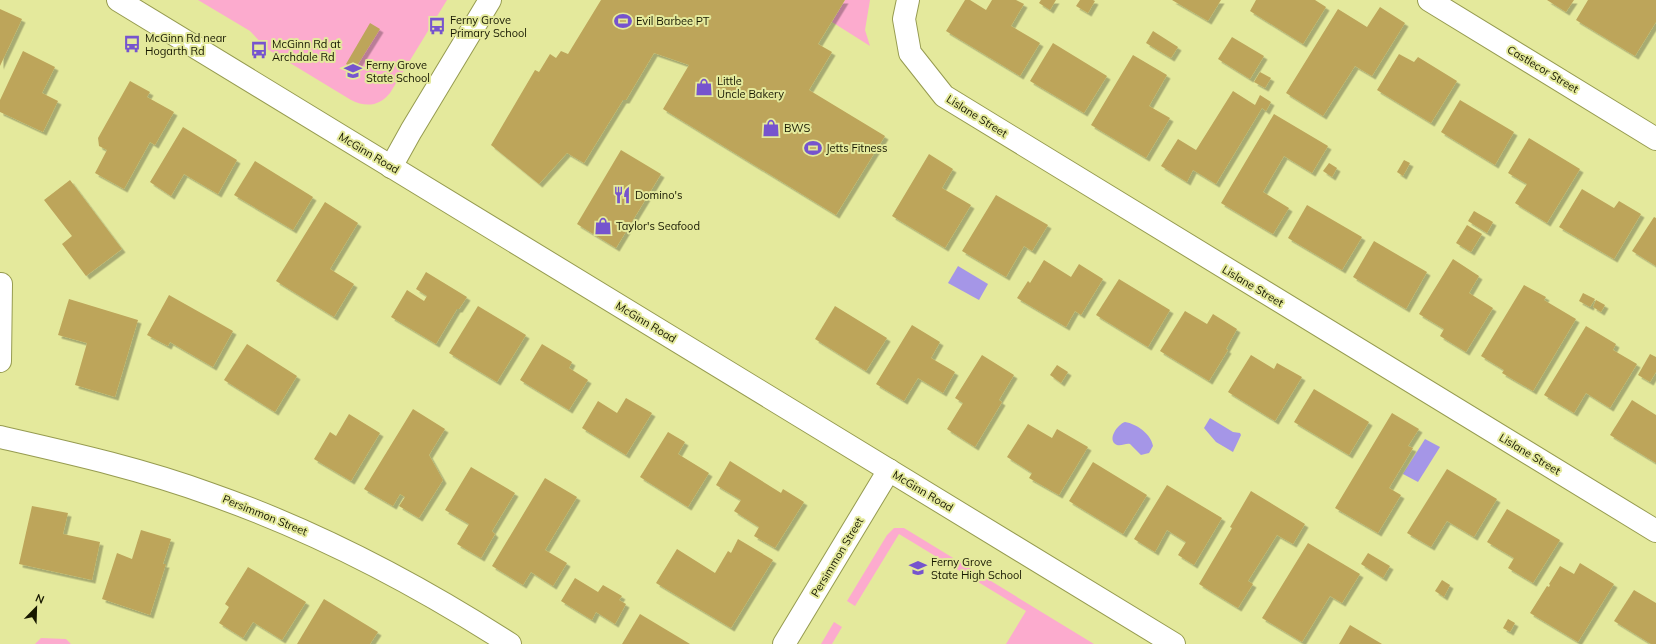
<svg xmlns="http://www.w3.org/2000/svg" width="1656" height="644" font-family="Mulish,sans-serif">
  <style>
    .green { fill: #fcabce }
    .water { fill: #a596e7 }
    .building { fill: #bda55a; filter: url(#shadow) }
    .lines { fill: none; stroke-linecap: round; stroke-linejoin: round }
    .minor-casing { stroke: #969b50; stroke-width: 24 }
    .tertiary-casing { stroke: #969b50; stroke-width: 24 }
    .minor { stroke: #fff; stroke-width: 22 }
    .tertiary { stroke: #fff; stroke-width: 22 }
    .labels { text-anchor: middle; dominant-baseline: central; stroke-width: 4; stroke-linejoin: round; paint-order: stroke }
    .poi-label { font-size: 11px; fill: #171800; stroke: #e4e99c; text-anchor: start }
    .street-label { font-size: 11px; fill: #171800; stroke: #e4e99c }
  </style>
  <defs>
    <filter id="shadow"><feDropShadow dx="3.5" dy="3.5" stdDeviation="0" flood-color="#0004"/></filter>
  </defs>
  <rect width="100%" height="100%" fill="#e4e99c"/>
  <g class="green">
    <path d="M198 0H447L390 93C379 107 365 107 351 100L267 49 250 31Z"/>
    <polygon points="845,0 870,0 865,30 870,46 832,22"/>
    <polygon points="894,528 904,528 1094,644 1006,644 1026,611 899,534 855,606 847,601 887,535"/>
    <polygon points="834,622 842,627 832,644 821,644"/>
    <polygon points="41,638 66,639 71,644 35,644"/>
  </g>
  <g class="water">
    <polygon points="958,266 988,284 979,300 948,283"/>
    <polygon points="1210,418 1233,432 1240,433 1241,435 1233,452 1216,442 1204,428"/>
    <path d="M1125 422C1137 424 1151 434 1153 446L1149 453 1141 455 1130 444C1126 443 1122 446 1117 445 1106 440 1118 424 1125 422Z"/>
    <polygon points="1425,439 1440,447 1418,482 1403,474"/>
  </g>
  <g class="building">
    <polygon points="601,0 845,0 818,44 832,52 809,90 885,136 836,215 663,109 689,65 654,53 626,100 623,100 584,163 567,153 539,184 491,145 535,70 539,72 550,54 556,58 561,51 568,54"/>
    <polygon points="965,0 970,0 986,10 992,0 1016,0 1024,4 1011,26 1040,43 1020,76 946,31"/>
    <polygon points="1041,0 1056,0 1050,10 1039,3"/>
    <polygon points="1080,0 1093,0 1095,1 1088,13 1076,6"/>
    <polygon points="1172,0 1221,0 1208,21"/>
    <polygon points="1256,0 1315,0 1326,7 1303,44 1250,11"/>
    <polygon points="1547,0 1574,0 1566,12"/>
    <polygon points="1588,0 1656,0 1656,22 1635,56 1576,20"/>
    <polygon points="1380,7 1405,23 1372,76 1355,66 1323,116 1286,93 1338,9 1367,27"/>
    <polygon points="0,9 22,19 0,66"/>
    <polygon points="370,23 380,29 355,69 346,64"/>
    <polygon points="1153,31 1178,47 1171,58 1146,43"/>
    <polygon points="1232,37 1264,56 1250,79 1218,59"/>
    <polygon points="1053,43 1107,76 1084,113 1030,81"/>
    <polygon points="23,51 55,67 42,93 58,101 43,132 0,112 0,100"/>
    <polygon points="1399,54 1414,62 1418,57 1457,81 1431,123 1377,90"/>
    <polygon points="1133,55 1167,75 1149,106 1170,118 1146,158 1091,125"/>
    <polygon points="1260,72 1271,78 1265,88 1254,82"/>
    <polygon points="130,81 150,92 147,97 174,112 155,145 150,142 124,189 95,173 107,150 99,146 98,138"/>
    <polygon points="1233,91 1255,105 1260,95 1271,102 1266,111 1262,108 1216,184 1193,170 1187,182 1161,166 1178,139 1196,150"/>
    <polygon points="1460,100 1514,132 1495,165 1441,132"/>
    <polygon points="1274,114 1328,146 1312,173 1284,156 1263,192 1289,208 1273,234 1221,203"/>
    <polygon points="183,127 237,160 218,194 184,174 171,196 150,182"/>
    <polygon points="1529,138 1580,169 1547,223 1515,203 1527,184 1508,173"/>
    <polygon points="621,150 661,174 616,248 577,224"/>
    <polygon points="929,154 953,169 942,188 971,205 945,248 892,216"/>
    <polygon points="1404,160 1410,163 1403,176 1397,172"/>
    <polygon points="255,161 313,197 293,230 234,195"/>
    <polygon points="1329,163 1337,168 1332,177 1323,171"/>
    <polygon points="70,180 122,249 86,276 62,244 72,236 44,200"/>
    <polygon points="1582,189 1614,208 1619,201 1641,214 1614,259 1559,227"/>
    <polygon points="996,195 1048,225 1032,251 1024,246 1006,277 962,251"/>
    <polygon points="325,202 358,223 330,269 354,284 334,317 276,281"/>
    <polygon points="1307,205 1362,237 1342,270 1288,238"/>
    <polygon points="1474,211 1493,222 1487,233 1468,221"/>
    <polygon points="1654,217 1656,218 1656,266 1632,251"/>
    <polygon points="1467,225 1482,234 1471,252 1456,243"/>
    <polygon points="1374,241 1427,272 1406,309 1353,277"/>
    <polygon points="1453,259 1479,276 1469,293 1493,308 1466,352 1440,336 1444,329 1419,314"/>
    <polygon points="1044,260 1071,277 1079,264 1103,279 1081,315 1075,311 1066,327 1017,298 1028,281 1030,283"/>
    <polygon points="426,272 467,297 459,309 457,309 436,344 391,317 407,290 424,301 427,296 416,289"/>
    <polygon points="1119,279 1170,310 1148,347 1096,315"/>
    <polygon points="1524,285 1546,297 1544,300 1576,319 1533,391 1502,373 1504,370 1481,356"/>
    <polygon points="1583,293 1595,299 1590,307 1579,301"/>
    <polygon points="169,295 233,331 213,367 170,342 168,346 147,335"/>
    <polygon points="69,299 138,320 115,397 75,385 87,343 58,335"/>
    <polygon points="1596,300 1605,305 1601,312 1593,307"/>
    <polygon points="478,306 526,335 497,382 449,353"/>
    <polygon points="835,306 887,338 866,371 815,339"/>
    <polygon points="1185,311 1207,324 1213,314 1237,329 1226,349 1228,350 1209,381 1160,351"/>
    <polygon points="912,325 940,342 931,358 955,372 943,393 918,378 904,401 876,384"/>
    <polygon points="1586,326 1616,344 1613,350 1637,364 1610,408 1586,393 1574,413 1544,395"/>
    <polygon points="247,344 297,376 275,412 224,380"/>
    <polygon points="542,344 572,362 569,368 588,380 569,410 520,380"/>
    <polygon points="1650,354 1656,357 1656,372 1650,382 1638,375"/>
    <polygon points="982,355 1014,375 999,400 1002,402 975,447 947,429 963,403 955,398"/>
    <polygon points="1251,355 1274,369 1277,363 1302,377 1275,421 1228,392"/>
    <polygon points="1057,365 1068,372 1061,383 1050,375"/>
    <polygon points="1314,389 1369,422 1349,455 1294,422"/>
    <polygon points="626,398 652,413 626,455 582,428 598,401 617,413"/>
    <polygon points="1632,400 1656,415 1656,463 1610,435"/>
    <polygon points="413,409 445,429 429,455 443,480 419,518 399,506 405,497 400,494 393,506 364,489"/>
    <polygon points="1392,413 1419,429 1408,446 1413,448 1389,488 1401,495 1378,533 1335,508"/>
    <polygon points="349,414 380,433 351,481 314,459 330,432 336,436"/>
    <polygon points="1028,424 1052,438 1057,429 1088,447 1059,495 1029,478 1032,473 1007,457"/>
    <polygon points="668,432 685,442 678,454 709,473 688,507 640,477"/>
    <polygon points="730,461 781,493 783,489 804,502 775,548 754,536 759,527 734,511 741,500 716,485"/>
    <polygon points="1093,462 1147,495 1123,534 1069,501"/>
    <polygon points="471,467 515,493 492,531 495,534 481,558 457,544 469,524 445,510"/>
    <polygon points="1447,469 1497,499 1474,537 1447,521 1431,547 1407,533"/>
    <polygon points="545,478 577,497 545,550 567,563 553,586 531,572 523,585 492,566"/>
    <polygon points="1167,485 1222,518 1194,565 1178,555 1186,542 1167,530 1155,552 1134,539"/>
    <polygon points="1251,491 1305,524 1293,544 1277,535 1248,581 1253,584 1238,608 1199,584 1232,528 1230,527"/>
    <polygon points="32,506 68,513 63,534 100,542 92,580 19,564"/>
    <polygon points="1507,509 1560,540 1533,583 1508,568 1514,558 1487,542"/>
    <polygon points="141,530 171,539 163,564 166,564 150,615 102,599 117,553 132,559"/>
    <polygon points="738,539 773,560 731,628 656,583 677,549 715,573 728,551 731,553"/>
    <polygon points="1308,543 1360,574 1342,603 1330,596 1302,642 1262,618"/>
    <polygon points="1368,553 1390,566 1383,578 1361,564"/>
    <polygon points="1580,563 1614,584 1578,642 1530,613 1547,586 1549,587 1550,585 1549,584 1560,566 1574,574"/>
    <polygon points="248,567 306,602 282,640 253,622 243,638 219,623 229,607 225,604"/>
    <polygon points="575,578 598,592 603,585 622,596 619,600 626,604 615,624 596,612 592,620 561,601"/>
    <polygon points="1442,580 1450,585 1444,597 1435,591"/>
    <polygon points="1634,590 1656,603 1656,644 1651,644 1614,621"/>
    <polygon points="324,599 378,632 370,644 297,644"/>
    <polygon points="640,614 690,644 622,644"/>
    <polygon points="1508,619 1515,623 1510,632 1503,628"/>
    <polygon points="1350,625 1382,644 1339,644"/>
  </g>
  <g class="lines">
    <g class="minor-casing">
      <g id="minor">
        <polyline points="908,0 904,19 910,53 944,96 1656,531"/>
        <polyline points="1429,0 1656,139"/>
        <polyline points="391,167 411,131 490,0"/>
        <polyline points="0,361 1,284"/>
        <path d="M0 437C70 453 142 469 210 494 316 531 415 583 510 644"/>
        <polyline points="784,644 889,470"/>
      </g>
    </g>
    <g class="tertiary-casing">
      <polyline id="tertiary" points="118,0 1174,644"/>
    </g>
    <use href="#minor" class="minor"/>
    <use href="#tertiary" class="tertiary"/>
  </g>
  <defs>
    <g id="stadium-bare" transform="scale(1.38)"><path d="M0-5a6.5 5 0 1 0 0 10a6.5 5 0 1 0 0-10ZM-3.5-1.8h7v3.6h-7Z" fill="#7654ce" stroke="#e4e99c" stroke-width="2.5" paint-order="stroke"/></g>
    <g id="bus-bare" transform="scale(1.38)"><path d="M-5-6H5V4H4V6H2V4H-2V6H-4V4H-5ZM-3.5-4V0h7V-4ZM-3.5 1.2v1.5H-2V1.2ZM2 1.2v1.5H3.5V1.2Z" fill="#7654ce" stroke="#e4e99c" stroke-width="2.5" paint-order="stroke"/></g>
    <g id="school-bare" transform="scale(1.38)"><path d="M0-5L7-2L0 1L-7-2ZM-4 1L0 2.5L4 1V4Q0 6-4 4Z" fill="#7654ce" stroke="#e4e99c" stroke-width="2.5" paint-order="stroke"/></g>
    <g id="shop-bare" transform="scale(1.38)"><path d="M-5-2.5h2.3a2.7 3.5 0 0 1 5.4 0H5L5.5 6h-11ZM-1.5-2.5h3a1.5 2.3 0 0 0-3 0Z" fill="#7654ce" stroke="#e4e99c" stroke-width="2.5" paint-order="stroke"/></g>
    <g id="restaurant-bare" transform="scale(1.38)"><path d="M-5-6h1v4h1v-4h1v4h1v-4h1v5L-1.5 .5V6h-2V.5L-5-1ZM5-6V6H3V1.5H1.5Q1.5-4 5-6Z" fill="#7654ce" stroke="#e4e99c" stroke-width="2.5" paint-order="stroke"/></g>
  </defs>
  <g fill-rule="evenodd">
    <use href="#stadium-bare" x="623" y="21"/>
    <use href="#bus-bare" x="437" y="26"/>
    <use href="#bus-bare" x="132" y="44"/>
    <use href="#bus-bare" x="259" y="50"/>
    <use href="#school-bare" x="353" y="71"/>
    <use href="#shop-bare" x="704" y="87"/>
    <use href="#shop-bare" x="771" y="128"/>
    <use href="#stadium-bare" x="813" y="148"/>
    <use href="#restaurant-bare" x="622" y="195"/>
    <use href="#shop-bare" x="603" y="226"/>
    <use href="#school-bare" x="918" y="568"/>
  </g>
  <g class="labels">
    <g class="poi-label">
      <text x="450" y="20">Ferny Grove<tspan x="450" dy="13">Primary School</tspan></text>
      <text x="636" y="21">Evil Barbee PT</text>
      <text x="145" y="38">McGinn Rd near<tspan x="145" dy="13">Hogarth Rd</tspan></text>
      <text x="272" y="44">McGinn Rd at<tspan x="272" dy="13">Archdale Rd</tspan></text>
      <text x="366" y="65">Ferny Grove<tspan x="366" dy="13">State School</tspan></text>
      <text x="717" y="81">Little<tspan x="717" dy="13">Uncle Bakery</tspan></text>
      <text x="784" y="128">BWS</text>
      <text x="826" y="148">Jetts Fitness</text>
      <text x="635" y="195">Domino's</text>
      <text x="616" y="226">Taylor's Seafood</text>
      <text x="931" y="562">Ferny Grove<tspan x="931" dy="13">State High School</tspan></text>
    </g>
    <g class="street-label">
      <text transform="translate(1543 69) rotate(31)">Castlecor Street</text>
      <text transform="translate(977 116) rotate(32)">Lislane Street</text>
      <text transform="translate(369 153) rotate(31)">McGinn Road</text>
      <text transform="translate(1253 286) rotate(31)">Lislane Street</text>
      <text transform="translate(646 322) rotate(31)">McGinn Road</text>
      <text transform="translate(1530 454) rotate(31)">Lislane Street</text>
      <text transform="translate(923 491) rotate(31)">McGinn Road</text>
      <text transform="translate(265 515) rotate(22)">Persimmon Street</text>
      <text transform="translate(837 557) rotate(-59)">Persimmon Street</text>
    </g>
  </g>
  <g transform="translate(36 608) rotate(23)" stroke="#e4e99c" stroke-width="3" paint-order="stroke">
  <path d="M0-3L7 15L0 10L-7 15Z" fill="#171800"/>
  <text y="-6" font-size="11" font-weight="bold" text-anchor="middle" fill="#171800">N</text>
  </g>
</svg>
